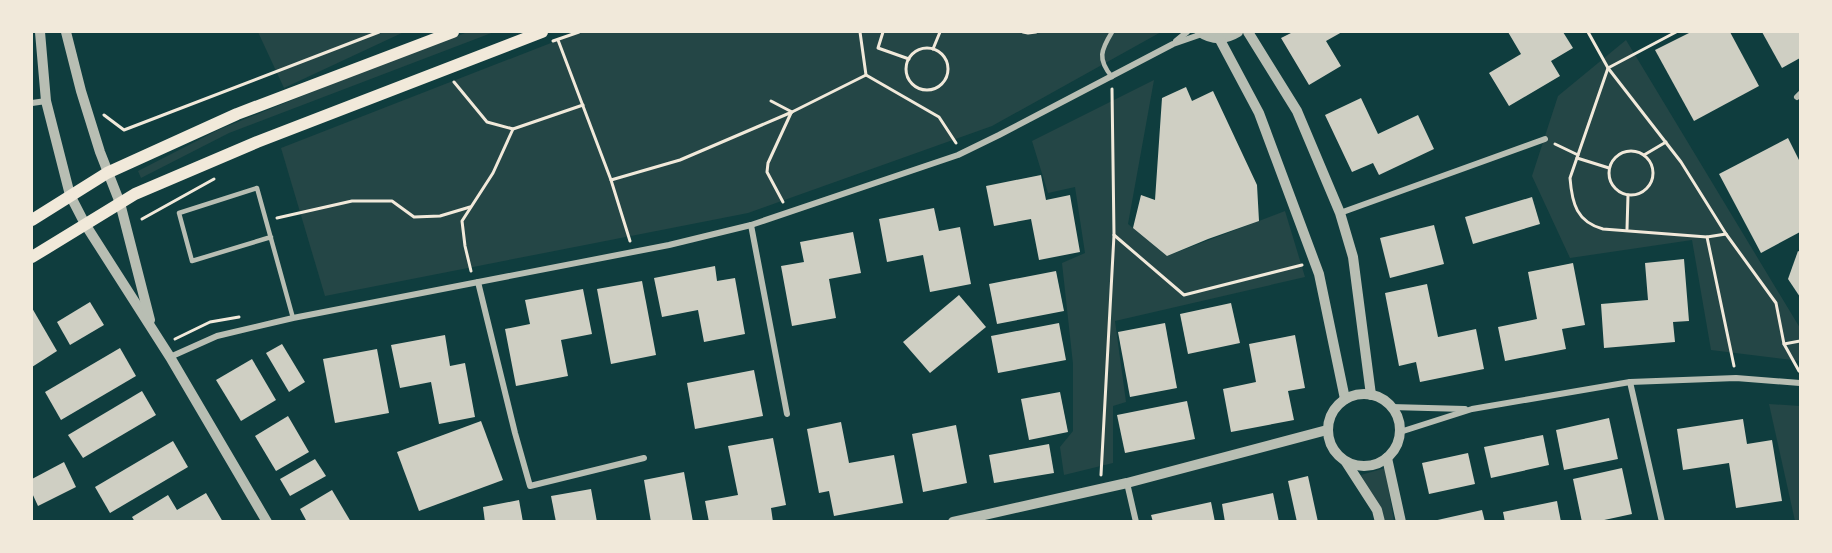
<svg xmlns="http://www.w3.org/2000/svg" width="1832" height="553" font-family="'Sofia Sans Condensed',sans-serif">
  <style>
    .green { fill: #244646 }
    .building { fill: #cfcfc3 }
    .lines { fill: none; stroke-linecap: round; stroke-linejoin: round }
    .path { stroke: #f1e9da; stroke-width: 3 }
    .service { stroke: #b8beb3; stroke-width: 4.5 }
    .minor { stroke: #b8beb3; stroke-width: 6 }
    .tertiary { stroke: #b8beb3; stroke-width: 10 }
    .secondary { stroke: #f1e9da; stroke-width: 12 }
  </style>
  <rect width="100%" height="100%" fill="#0f3d3e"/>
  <g class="green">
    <polygon points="258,32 404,32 284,88"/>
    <polygon points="468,32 494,32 229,133 141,178 138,171 218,130 386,62"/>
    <polygon points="579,32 1161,32 992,126 748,213 325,296 281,148"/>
    <polygon points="1626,40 1800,328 1800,361 1711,350 1692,240 1570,258 1532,176 1558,96"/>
    <polygon points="1154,80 1128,224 1167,256 1285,211 1305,277 1115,321 1126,402 1113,406 1113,463 1064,475 1060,447 1073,431 1073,364 1062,263 1085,253 1075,187 1048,193 1032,141"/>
    <polygon points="1769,404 1800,406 1800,521 1795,521"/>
    <polygon points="1385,468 1394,521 1385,521 1361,475"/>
  </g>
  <g class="building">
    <polygon points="1290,32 1342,32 1326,41 1341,66 1309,85 1281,38 1291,33"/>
    <polygon points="1508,32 1563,32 1573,48 1551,61 1560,76 1509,106 1489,73 1521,54"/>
    <polygon points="1691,32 1730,32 1759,86 1694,121 1655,50"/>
    <polygon points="1762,32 1800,32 1800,58 1782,68"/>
    <polygon points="1186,87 1192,101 1213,91 1257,185 1259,221 1208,239 1167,256 1133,228 1141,195 1155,200 1162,98"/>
    <polygon points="1361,98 1378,134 1418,115 1434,149 1379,175 1373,163 1352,172 1325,115"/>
    <polygon points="1788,138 1800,162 1800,232 1761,253 1719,174"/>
    <polygon points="1041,175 1046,200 1070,195 1080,252 1039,260 1031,219 994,226 986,186"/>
    <polygon points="1532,197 1540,224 1473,244 1465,217"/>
    <polygon points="934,208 939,231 960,227 971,284 930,292 923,255 887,262 879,219"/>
    <polygon points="1434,225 1444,264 1390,278 1380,238"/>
    <polygon points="853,232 861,273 829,279 836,318 792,326 781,266 804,262 800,242"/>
    <polygon points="1798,251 1800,252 1800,297 1788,279"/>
    <polygon points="1684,259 1689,321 1673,322 1675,342 1604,348 1601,304 1648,300 1645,263"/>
    <polygon points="1573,263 1585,325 1562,329 1566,349 1505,361 1498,327 1537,319 1528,272"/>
    <polygon points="715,266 717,281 735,278 745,334 704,342 698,310 662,317 654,278"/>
    <polygon points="1056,271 1064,311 997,324 989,284"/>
    <polygon points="642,281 656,355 611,364 597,289"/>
    <polygon points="1427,284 1438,337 1476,329 1484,369 1420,382 1416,362 1399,366 1385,293"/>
    <polygon points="583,289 592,334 561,340 568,376 516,386 505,329 530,324 525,300"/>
    <polygon points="959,295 986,327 930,373 903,342"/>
    <polygon points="90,302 104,325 70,345 57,322"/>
    <polygon points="1231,303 1240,343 1188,354 1180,314"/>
    <polygon points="32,308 57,351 32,367"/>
    <polygon points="1059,323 1066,360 998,373 991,336"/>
    <polygon points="1165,323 1177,388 1130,397 1118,332"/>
    <polygon points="445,335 450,366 465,363 475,417 439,424 431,382 400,388 391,345"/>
    <polygon points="1295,335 1305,388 1288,391 1294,420 1231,432 1223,389 1256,382 1249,344"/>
    <polygon points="282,344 305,382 289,392 266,353"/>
    <polygon points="120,348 136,376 61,420 45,392"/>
    <polygon points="377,349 389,413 335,423 323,359"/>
    <polygon points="252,359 276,400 241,421 216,380"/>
    <polygon points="754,370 763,416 695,429 687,383"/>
    <polygon points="142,391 156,415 83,458 68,435"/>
    <polygon points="1060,392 1068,432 1029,440 1021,399"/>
    <polygon points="1187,401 1195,439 1125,453 1117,415"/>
    <polygon points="288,416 309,452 276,471 255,436"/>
    <polygon points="1609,418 1618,459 1564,470 1556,430"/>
    <polygon points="1743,419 1747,444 1772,440 1782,501 1736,508 1729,463 1683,470 1677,429"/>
    <polygon points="481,421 503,480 419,511 397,452"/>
    <polygon points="841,422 849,463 894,455 903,503 834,516 829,491 819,493 807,429"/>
    <polygon points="956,425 967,483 923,492 912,434"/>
    <polygon points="1543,435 1549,465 1491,478 1484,447"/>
    <polygon points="773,438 786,505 771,508 773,522 709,522 705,501 738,495 728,446"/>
    <polygon points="173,441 188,467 110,513 95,487"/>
    <polygon points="1049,444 1054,473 994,483 989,455"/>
    <polygon points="1468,453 1475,484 1429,494 1422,463"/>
    <polygon points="315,459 326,476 290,496 280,479"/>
    <polygon points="64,462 76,487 38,506 32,493 32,479"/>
    <polygon points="1622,468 1632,514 1595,522 1582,522 1573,479"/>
    <polygon points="684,472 693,522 651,522 644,480"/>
    <polygon points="1308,476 1318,522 1297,522 1288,481"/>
    <polygon points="591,489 597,522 556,522 551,496"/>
    <polygon points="332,490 351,522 307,522 300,509"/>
    <polygon points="206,493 223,522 135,522 132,517 168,495 177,510"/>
    <polygon points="1273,493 1279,522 1225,522 1222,504"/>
    <polygon points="519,500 523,522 485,522 483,507"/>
    <polygon points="1557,501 1561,522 1505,522 1503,512"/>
    <polygon points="1211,502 1215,522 1153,522 1151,515"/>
    <polygon points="1482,510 1485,522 1434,522 1433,521"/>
  </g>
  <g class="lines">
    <g class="path">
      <polyline points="883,32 878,48 909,59"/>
      <polyline points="1023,32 1028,33 1036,32"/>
      <polyline points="1588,32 1608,68 1681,162 1726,234 1776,303 1784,344 1799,371"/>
      <path d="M1676 32 1608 68 1570 178C1572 204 1577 222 1603 229L1707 237 1734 366"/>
      <polyline points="558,40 611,180 680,160 792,112"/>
      <polyline points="553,41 579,32"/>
      <circle cx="927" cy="69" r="21"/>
      <polyline points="933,49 940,32"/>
      <polyline points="866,75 939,117 956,143"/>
      <polyline points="454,82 487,122 513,129"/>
      <polyline points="771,101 792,112 866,75 860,32"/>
      <polyline points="104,115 124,130 379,32"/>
      <polyline points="1555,144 1578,155"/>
      <circle cx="1631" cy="173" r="22"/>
      <polyline points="1644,155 1666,142"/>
      <polyline points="1577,158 1609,168"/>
      <polyline points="611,180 630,241"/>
      <polyline points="783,202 767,172 768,163 791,113"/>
      <polyline points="277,218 352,201 392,201 414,217 440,216 470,207"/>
      <polyline points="142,219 214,179"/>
      <polyline points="1627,229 1628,195"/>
      <polyline points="1114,235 1184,295 1302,265"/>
      <polyline points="1707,237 1726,234"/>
      <polyline points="471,271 465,246 462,221 493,173 513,129 583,105"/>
      <polyline points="175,339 210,322 239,317"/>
      <polyline points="1784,344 1800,341"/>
      <polyline points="1101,475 1114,235 1112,89"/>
    </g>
    <g class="service">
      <path d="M1112 77C1097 59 1101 50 1112 32"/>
      <path d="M271 237 192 261 179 213 257 188C269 231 281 274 293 318"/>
    </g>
    <g class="minor">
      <polyline points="1176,41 1187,32"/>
      <polyline points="1797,97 1800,94"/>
      <polyline points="32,103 46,101"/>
      <polyline points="1340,213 1545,139"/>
      <polyline points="751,225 787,414"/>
      <polyline points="478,282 515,433 530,486 644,458"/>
      <polyline points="170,357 217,336 293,318 669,245 751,225 958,155 999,135 1173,44 1202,34"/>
      <polyline points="1630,382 1662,522"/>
      <polyline points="1391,407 1465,409"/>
      <polyline points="1400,432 1472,409 1630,382 1736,378 1800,383"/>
      <polyline points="1127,483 1136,522"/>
    </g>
    <g class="tertiary">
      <polyline points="40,32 46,101 70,195 85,224 170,357 267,522"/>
      <polyline points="66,32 81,91 100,152 120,203 150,320"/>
      <path d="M1200 32C1212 40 1225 40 1238 32"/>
      <polyline points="1248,32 1297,111 1340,213 1353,257 1371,395"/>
      <polyline points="1219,38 1259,113 1319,274 1345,399"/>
      <circle cx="1364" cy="430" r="36"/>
      <polyline points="1387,458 1401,522"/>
      <polyline points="1346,462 1377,510 1380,522"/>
      <polyline points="953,522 1127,483 1327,430"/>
    </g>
    <g class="secondary">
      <polyline points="32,220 107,173 237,114 453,32"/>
      <polyline points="32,257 135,194 257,142 542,32"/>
    </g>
  </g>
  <rect width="1832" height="553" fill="none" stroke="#f1e9da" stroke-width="66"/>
</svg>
